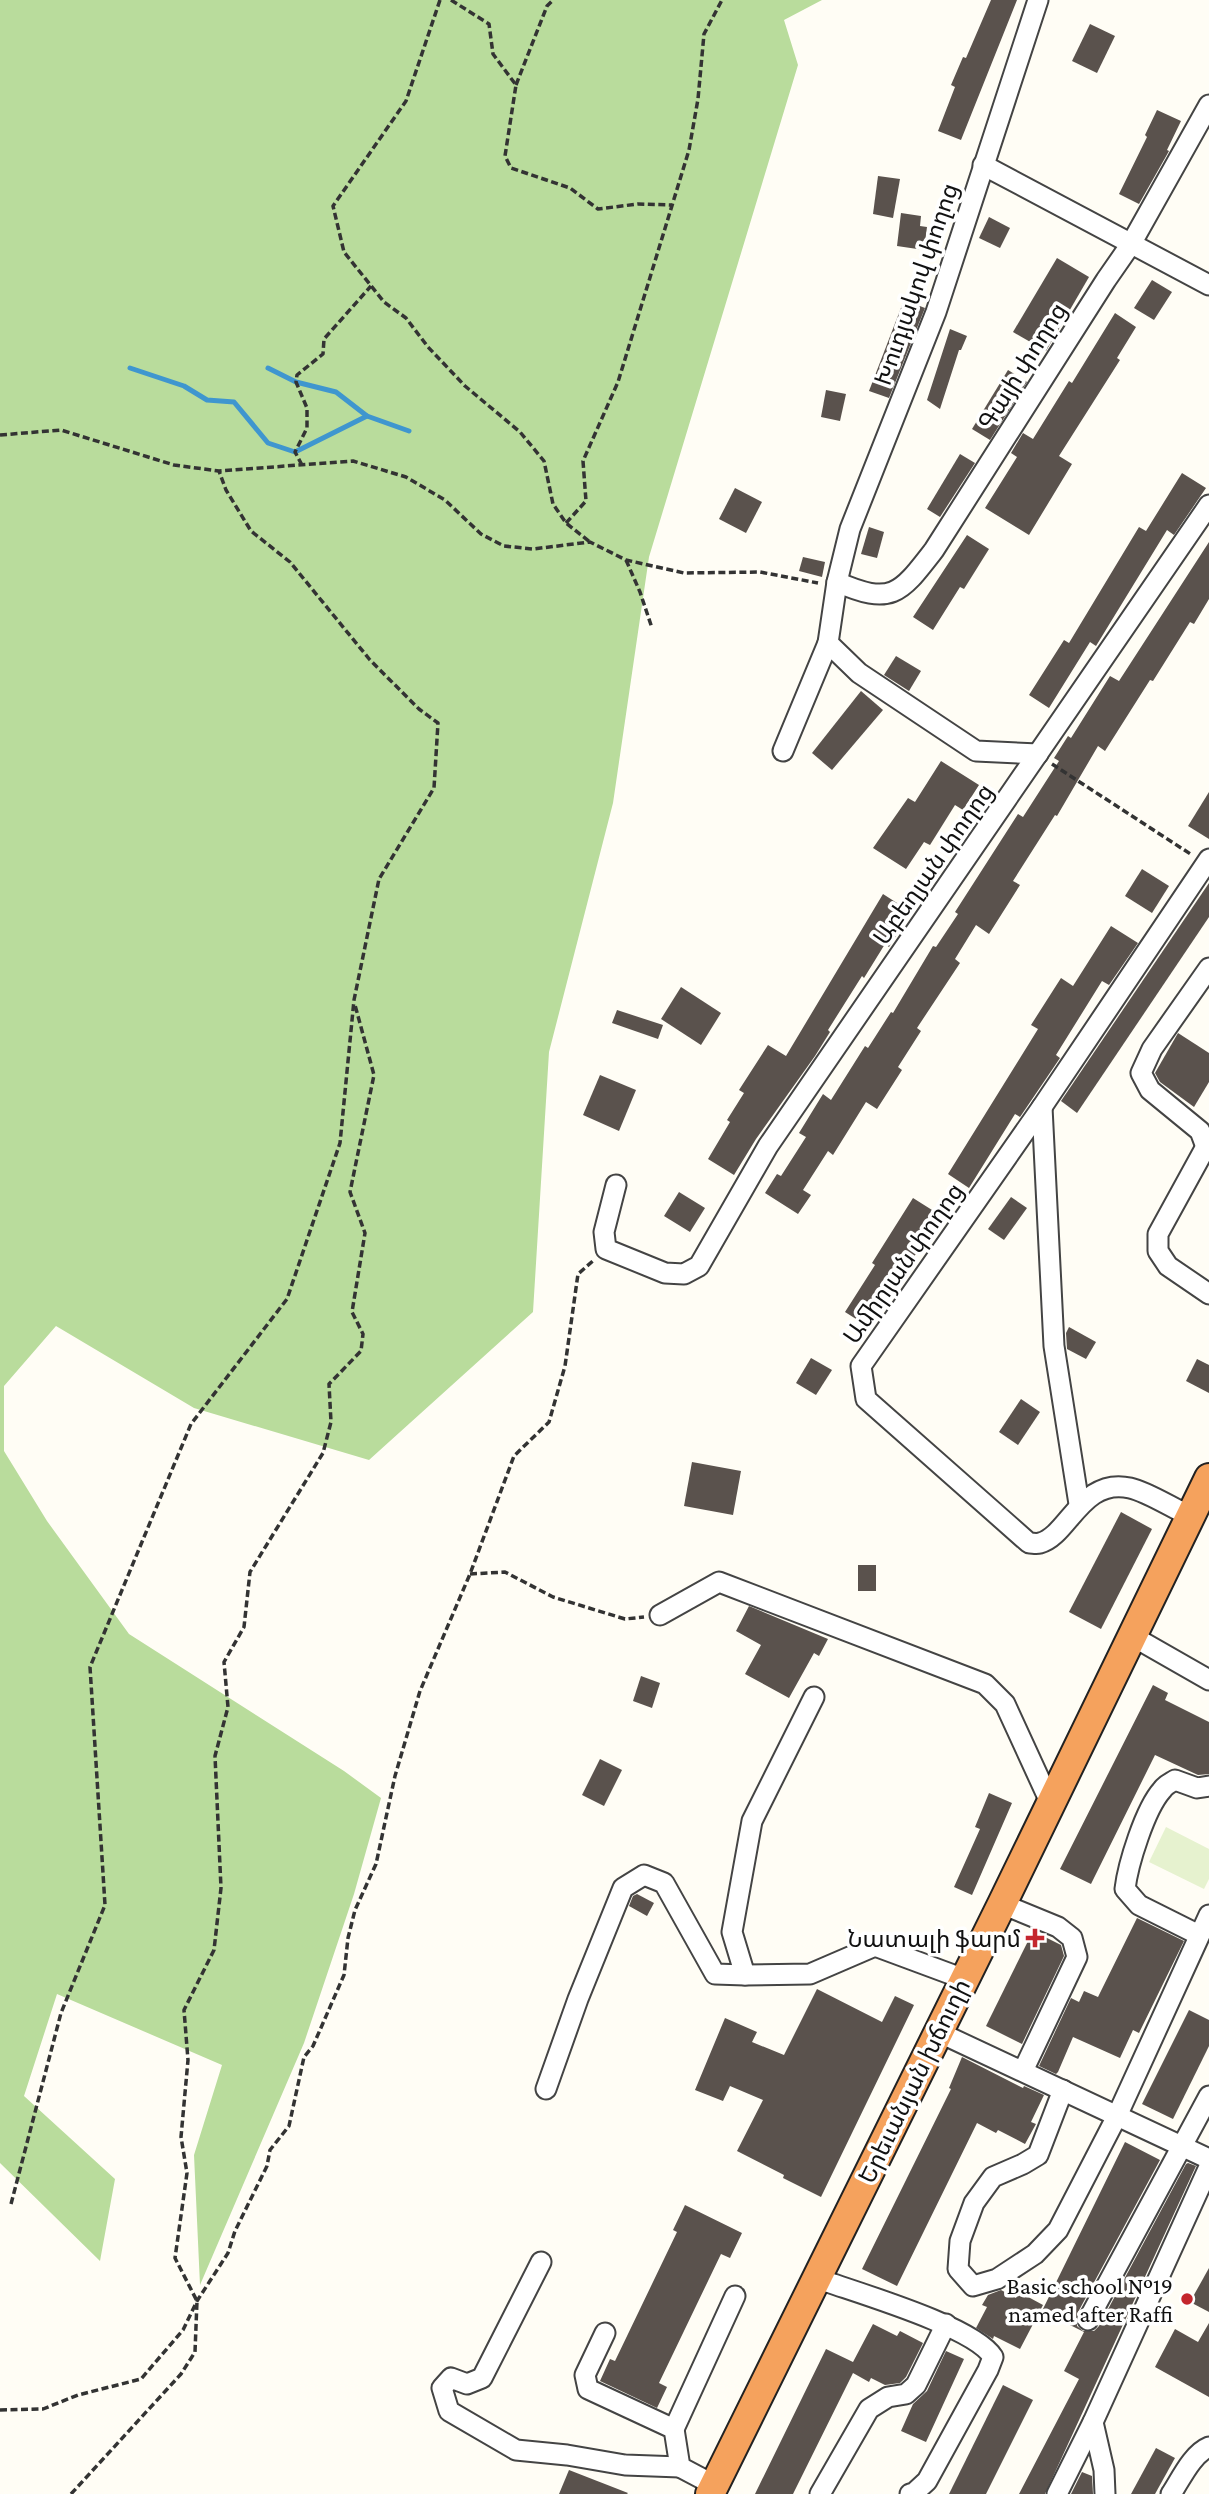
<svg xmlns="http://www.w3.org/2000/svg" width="1209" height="2494" font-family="'Crimson Pro','Noto Sans Armenian',serif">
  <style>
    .forest { fill: #b9dc9c }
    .pitch { fill: #e6f2cf }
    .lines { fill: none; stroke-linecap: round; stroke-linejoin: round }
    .stream { stroke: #3f96cf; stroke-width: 5 }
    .building { fill: #5a524d }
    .minor-casing { stroke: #444; stroke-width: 23 }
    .highway-casing { stroke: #222; stroke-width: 32 }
    .path { stroke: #333; stroke-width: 3.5; stroke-dasharray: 7 3.5; stroke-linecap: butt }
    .minor { stroke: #fff; stroke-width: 19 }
    .highway { stroke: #f5a25d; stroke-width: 28 }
    .poi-dot { fill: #c4262e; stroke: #fff; stroke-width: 2.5 }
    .labels { text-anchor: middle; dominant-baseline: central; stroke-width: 7; stroke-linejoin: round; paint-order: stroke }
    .street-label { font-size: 24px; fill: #111; stroke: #fff }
    .poi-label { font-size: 24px; fill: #111; stroke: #fff; text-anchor: end }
  </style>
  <rect width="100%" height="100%" fill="#fffdf5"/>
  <polygon class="forest" points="0,0 822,0 784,20 798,65 649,557 613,803 549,1052 533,1312 369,1460 194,1408 56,1326 4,1386 4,1451 47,1521 129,1634 344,1771 381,1798 354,1894 304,2043 200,2285 194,2155 222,2065 57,1994 24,2096 115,2179 100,2261 0,2163"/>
  <polygon class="pitch" points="1166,1827 1209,1849 1209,1879 1204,1889 1149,1862"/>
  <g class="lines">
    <g class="stream">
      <polyline points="130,368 184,386 207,400 234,402 268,443 295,452 367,416 409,431"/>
      <polyline points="268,368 296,382 336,392 367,416"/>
    </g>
  </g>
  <g class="building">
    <polygon points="991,0 1017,0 961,140 938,131 955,87 951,85 963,57 966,58"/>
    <polygon points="1090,24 1115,36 1097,73 1072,61"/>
    <polygon points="1157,110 1181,121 1167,150 1169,151 1139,204 1119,194 1147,137 1145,135"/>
    <polygon points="878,176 900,179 893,218 873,214"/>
    <polygon points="901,213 921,216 920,226 927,227 924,250 897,246"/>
    <polygon points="989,217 1010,228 1000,248 979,238"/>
    <polygon points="1057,258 1089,277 1046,351 1013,332"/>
    <polygon points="1152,280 1172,292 1154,320 1134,308"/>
    <polygon points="904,300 925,308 889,398 869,391"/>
    <polygon points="1115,313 1136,327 1117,358 1120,360 1059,456 1072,464 1029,535 985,508 1017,457 1011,453 1023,433 1033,439 1069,381 1072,383"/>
    <polygon points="950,329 967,336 961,350 959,350 940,409 927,400"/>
    <polygon points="1008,370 1027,382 990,440 972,429"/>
    <polygon points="826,390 846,394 840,421 821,417"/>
    <polygon points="960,454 975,463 940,517 927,509"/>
    <polygon points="1182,473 1206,488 1174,535 1167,530 1096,646 1090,642 1049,708 1029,695 1064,640 1069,643 1139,527 1146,531"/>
    <polygon points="735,488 762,502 746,533 719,519"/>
    <polygon points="869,527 884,532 877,558 861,554"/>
    <polygon points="967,535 989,549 964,589 960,587 933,630 913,617"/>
    <polygon points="1209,542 1209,599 1194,624 1190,622 1153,681 1150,680 1105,751 1098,746 1057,816 1055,815 1013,881 1020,885 989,934 976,925 955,959 960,963 917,1028 921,1031 898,1067 902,1070 877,1109 866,1102 833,1155 828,1151 803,1190 811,1195 798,1214 765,1193 777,1174 781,1176 806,1137 799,1133 823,1094 831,1100 865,1046 868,1048 891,1012 893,1013 933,946 936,947 958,914 955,912 1018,814 1023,817 1059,761 1054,758 1068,736 1071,738 1110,676 1119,681"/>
    <polygon points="803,557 825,562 822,577 799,571"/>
    <polygon points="896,656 921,671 909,691 884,675"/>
    <polygon points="861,691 883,710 832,770 812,753"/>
    <polygon points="941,761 979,785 963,810 955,805 930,845 924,842 906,869 873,848 908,798 915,802"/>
    <polygon points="1209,792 1209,839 1188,826"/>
    <polygon points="1142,869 1169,886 1152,913 1125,896"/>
    <polygon points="1209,883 1209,917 1077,1113 1061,1101"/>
    <polygon points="883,894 911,912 889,947 885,944 864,978 862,976 828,1030 830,1032 815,1056 756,1139 734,1175 708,1159 730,1122 727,1120 744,1093 739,1090 768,1045 786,1056"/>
    <polygon points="1111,926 1138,943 1109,985 1102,981 1056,1055 1060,1058 1020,1117 1015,1114 969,1188 948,1174 1038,1029 1031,1025 1061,978 1073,986"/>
    <polygon points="681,987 721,1013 701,1045 661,1019"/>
    <polygon points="617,1010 663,1025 658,1039 612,1023"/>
    <polygon points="1178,1033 1209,1053 1209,1082 1194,1107 1160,1082 1155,1073"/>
    <polygon points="600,1075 636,1090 619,1131 583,1115"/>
    <polygon points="679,1192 705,1208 690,1232 664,1216"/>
    <polygon points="1011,1197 1027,1208 1004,1240 988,1229"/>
    <polygon points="913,1198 940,1215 899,1281 894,1277 864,1324 845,1312 875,1265 872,1263"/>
    <polygon points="1069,1327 1096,1342 1086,1359 1067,1349 1066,1333"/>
    <polygon points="811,1358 832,1370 816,1395 796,1383"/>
    <polygon points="1197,1359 1209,1365 1209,1393 1186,1381"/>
    <polygon points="1021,1399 1040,1412 1018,1445 999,1432"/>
    <polygon points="692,1462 741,1471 733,1515 684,1506"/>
    <polygon points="1121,1512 1152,1529 1101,1629 1069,1612"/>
    <rect x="858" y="1565" width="18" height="26"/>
    <polygon points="749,1606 828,1639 819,1656 814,1653 789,1698 745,1674 761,1645 736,1631"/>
    <polygon points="641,1676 660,1683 652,1708 633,1701"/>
    <polygon points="1153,1685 1168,1693 1165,1700 1209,1722 1209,1774 1198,1775 1155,1755 1091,1884 1060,1869"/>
    <polygon points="600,1759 622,1770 604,1806 582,1795"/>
    <polygon points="989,1793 1012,1803 972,1895 954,1887 980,1829 975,1827"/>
    <polygon points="637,1894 654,1903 647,1916 629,1906 633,1896"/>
    <polygon points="1137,1918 1184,1941 1139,2033 1133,2030 1120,2058 1073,2037 1058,2072 1056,2074 1039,2066 1071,1998 1079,2002 1084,1991 1098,1997"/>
    <polygon points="1033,1931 1061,1945 1064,1956 1022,2044 986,2026"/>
    <polygon points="817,1989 882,2022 895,1996 914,2005 821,2197 783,2178 784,2175 737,2151 763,2100 730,2086 723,2101 695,2090 725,2018 757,2032 752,2042 784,2055"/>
    <polygon points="1189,2010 1209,2020 1209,2046 1173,2119 1142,2104"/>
    <polygon points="962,2057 1023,2088 1024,2086 1044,2095 1031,2122 1036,2124 1025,2144 998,2130 996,2133 977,2123 897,2286 862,2269 951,2089 949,2088"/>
    <polygon points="1125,2142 1160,2160 1077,2314 1077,2326 1083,2331 1094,2331 1099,2326 1186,2164 1188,2163 1196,2166 1045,2494 1019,2494 1079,2379 1064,2371 1084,2332 1042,2311"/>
    <polygon points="685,2205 742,2233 730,2258 721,2254 659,2383 667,2387 657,2408 600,2381 610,2359 615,2361 677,2232 673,2230"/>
    <polygon points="1209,2268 1209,2312 1190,2302"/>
    <polygon points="1001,2290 1016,2298 1019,2292 1043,2305 1020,2349 994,2336 993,2339 976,2328 987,2307 982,2305 988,2295"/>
    <polygon points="1209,2323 1209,2397 1155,2367 1175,2329 1198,2342"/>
    <polygon points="873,2324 897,2336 900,2331 923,2343 906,2377 900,2383 885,2385 871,2378 869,2382 853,2373 793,2494 755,2494 826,2349 853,2362"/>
    <polygon points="946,2351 964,2359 926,2442 901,2431 913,2404 927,2391"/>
    <polygon points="1003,2385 1033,2400 986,2494 949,2494"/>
    <polygon points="1156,2448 1175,2458 1155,2494 1131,2494"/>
    <polygon points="569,2470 628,2493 627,2494 559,2494"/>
    <polygon points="1082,2472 1092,2476 1093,2494 1071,2494"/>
  </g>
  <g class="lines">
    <g class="minor-casing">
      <g id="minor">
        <polyline points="1038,0 936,312 850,529 837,582 828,643 859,673 976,751 1038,754"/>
        <polyline points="983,165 1209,285"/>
        <path d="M837 582C892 606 900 594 934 550L1106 280 1131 244 1209 105"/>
        <polyline points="783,751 828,643"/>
        <polyline points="1042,1107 1054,1346 1079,1504"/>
        <polyline points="1209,1141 1158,1234 1158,1251 1168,1266 1209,1294"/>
        <polyline points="1206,1147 1200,1131 1150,1090 1141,1073 1152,1049 1209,968"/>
        <polyline points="616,1185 604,1232 606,1249 665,1273 684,1274 699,1266 768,1146 1209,505"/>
        <path d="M1190 1516C1172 1508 1148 1492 1130 1488 1082 1477 1068 1536 1040 1543 1036 1544 1033 1543 1029 1543L866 1399 861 1366 1042 1107 1209 859"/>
        <polyline points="660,1615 719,1582 985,1684 1005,1704 1050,1802"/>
        <polyline points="1132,1636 1209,1680"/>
        <polyline points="814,1697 752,1821 732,1932 745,1975 810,1974 875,1946 964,1979"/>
        <polyline points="1002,1904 1058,1927 1072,1938 1077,1957 1023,2071"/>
        <path d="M1199 1935 1139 1905 1125 1889C1128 1864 1145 1809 1162 1790 1165 1785 1170 1783 1175 1780L1197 1788 1209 1786"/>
        <polyline points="938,2032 1209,2159"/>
        <polyline points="546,2089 578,1999 623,1888 644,1875 664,1883 715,1974 745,1975"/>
        <polyline points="1063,2090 1038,2155 1023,2164 993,2177 974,2203 960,2241 958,2269 973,2286 997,2279 1035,2254 1058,2230 1117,2116 1209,1915"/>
        <polyline points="541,2262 482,2378 467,2384 451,2378 442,2388 449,2411 516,2450 567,2455 625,2465 680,2467"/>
        <path d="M816 2278C854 2292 974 2326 993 2357L988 2370 927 2481 914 2493 910 2494"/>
        <polyline points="1088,2320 1209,2096"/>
        <polyline points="605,2333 585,2375 588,2389 674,2429 680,2467 714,2485"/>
        <polyline points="1093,2422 1104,2470 1105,2494"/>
        <polyline points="674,2429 735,2296"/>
        <polyline points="820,2494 869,2409 888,2397 906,2394 916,2385 946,2324"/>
        <polyline points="1057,2494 1093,2422 1209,2167"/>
        <path d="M1171 2494C1181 2479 1192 2454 1209 2447"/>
      </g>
    </g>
    <g class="highway-casing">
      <polyline id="highway" points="710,2494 1002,1904 1209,1478"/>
    </g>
    <g class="path">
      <polyline points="440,0 406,101 333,206 344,252 384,302 406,318 428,347 465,386 520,432 544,461 553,504 566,523 590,542"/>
      <polyline points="451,0 489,24 493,54 516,85 505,156 511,168 570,188 598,209 638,204 671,205"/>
      <polyline points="516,85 547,6 553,0"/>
      <polyline points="0,435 61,430 174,465 219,471 353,461 406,477 445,500 481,534 504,546 533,549 590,542 626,560 684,573 760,572 818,583"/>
      <polyline points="302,465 295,452 307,428 307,408 296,382 297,375 323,354 324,339 371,286"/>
      <polyline points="566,523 586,501 583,461 618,382 689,150 698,99 704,34 722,0"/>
      <polyline points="626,560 640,592 652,628"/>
      <polyline points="1052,764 1192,855"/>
      <polyline points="470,1574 505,1572 553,1597 625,1619 644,1617"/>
      <polyline points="11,2204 61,2013 105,1905 90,1667 191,1424 287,1299 340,1143 354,1000 379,879 434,788 438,723 419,709 370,660 290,562 251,531 226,490 219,471"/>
      <polyline points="0,2410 43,2409 78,2395 141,2379 183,2330 197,2301 228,2253 235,2231 267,2166 270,2150 289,2126 304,2057 313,2046 344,1975 348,1938 355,1910 376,1864 395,1776 420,1691 470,1574 514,1456 549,1422 565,1366 578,1274 594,1260"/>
      <polyline points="71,2494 181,2374 195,2352 197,2301 175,2258 187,2173 181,2137 188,2060 184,2010 214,1950 221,1888 215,1756 228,1707 224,1662 244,1627 250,1572 323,1453 331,1422 329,1384 361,1351 363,1334 352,1312 365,1233 350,1192 374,1075 355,1005"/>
    </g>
    <use href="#minor" class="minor"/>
    <use href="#highway" class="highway"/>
  </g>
  <g class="poi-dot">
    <path d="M1031.5 1927.5h7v7h7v7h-7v7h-7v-7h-7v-7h7z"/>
    <circle cx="1187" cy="2299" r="7"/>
  </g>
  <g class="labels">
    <g class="street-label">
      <text transform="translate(916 284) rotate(-71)">Խուդյակով փողոց</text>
      <text transform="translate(1022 366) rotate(-58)">Գայի փողոց</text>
      <text transform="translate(933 864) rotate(-55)">Աբեղյան փողոց</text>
      <text transform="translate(903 1263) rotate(-55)">Ամիրյան փողոց</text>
      <text transform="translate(914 2081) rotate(-64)">Երեւանյան խճուղի</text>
    </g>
    <g class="poi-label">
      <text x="1021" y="1938">Նատալի ֆարմ</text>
      <text x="1173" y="2285">Basic school №19<tspan x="1173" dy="28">named after Raffi</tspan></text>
    </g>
  </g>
</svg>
